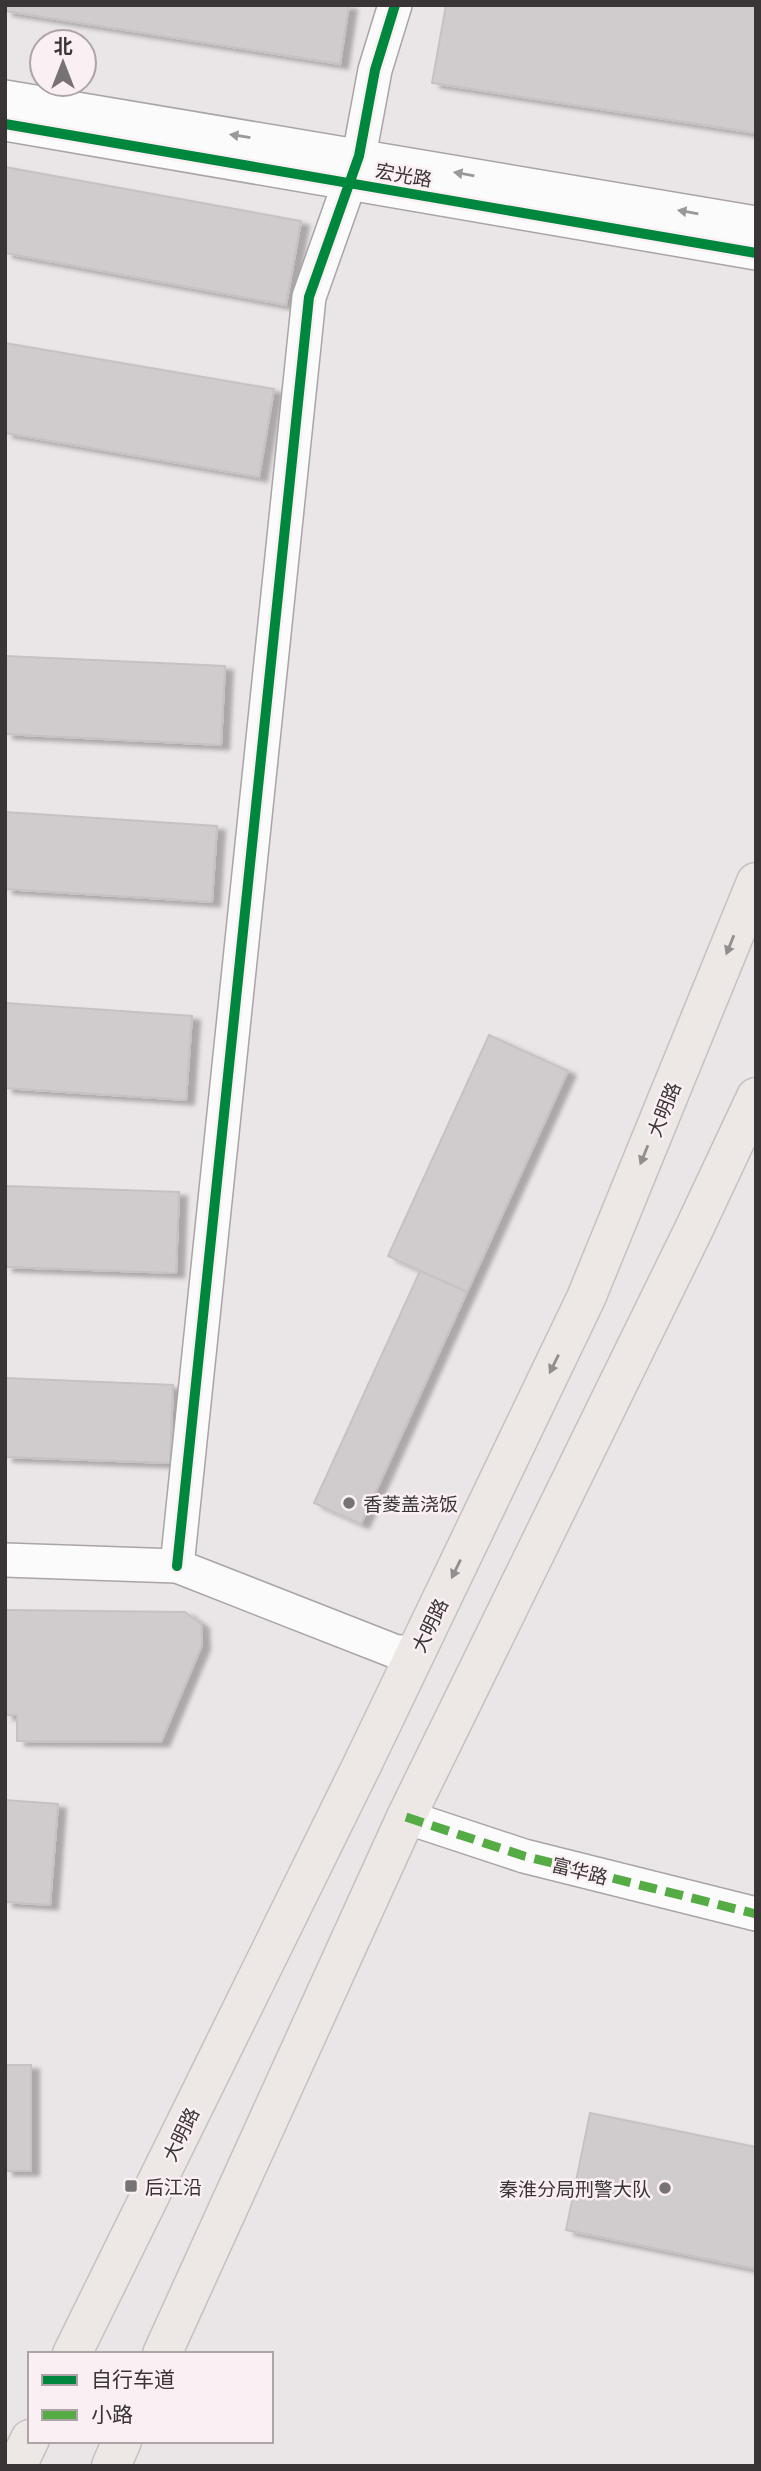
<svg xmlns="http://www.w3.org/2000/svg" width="761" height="2471" font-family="Literata,'Noto Sans SC',serif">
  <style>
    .building { fill: #d0ccce; stroke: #c6c2c4; stroke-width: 2; filter: url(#shadow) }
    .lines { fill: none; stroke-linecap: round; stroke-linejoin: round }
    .minor-casing { stroke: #a9a4a5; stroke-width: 36 }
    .primary-casing { stroke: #c5c1c3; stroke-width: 41 }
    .minor { stroke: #fcfbfb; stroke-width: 33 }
    .primary { stroke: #ede7e5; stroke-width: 38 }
    .quiet { stroke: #55ac45; stroke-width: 9; stroke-dasharray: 18 9; stroke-linecap: butt }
    .cycleway-casing { stroke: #faeff2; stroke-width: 15 }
    .cycleway { stroke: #00873e; stroke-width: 10 }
    .oneway { fill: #9a9898 }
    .oneway2 { fill: #938e8e }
    .poi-dot { fill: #777274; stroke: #faeff2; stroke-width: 2.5 }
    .labels { text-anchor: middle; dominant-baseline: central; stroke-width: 5; stroke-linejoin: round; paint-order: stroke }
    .street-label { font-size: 19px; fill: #393436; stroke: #faeff2 }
    .poi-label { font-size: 19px; fill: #393436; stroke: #faeff2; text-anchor: start }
  </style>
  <defs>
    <filter id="shadow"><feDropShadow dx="8" dy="4.5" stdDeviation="2" flood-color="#0004"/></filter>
  </defs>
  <rect width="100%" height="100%" fill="#eae5e6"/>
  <g class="building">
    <polygon points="5,5 349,5 340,64 5,11"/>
    <polygon points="446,5 756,5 756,133 432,83"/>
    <polygon points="5,167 301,221 286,305 5,253"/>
    <polygon points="5,343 274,389 259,477 5,433"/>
    <polygon points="5,656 225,666 221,745 5,734"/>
    <polygon points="5,812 217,826 212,902 5,889"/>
    <polygon points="5,1003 192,1016 186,1100 5,1088"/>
    <polygon points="489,1035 568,1071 467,1292 388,1256"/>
    <polygon points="5,1186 179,1192 176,1273 5,1267"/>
    <polygon points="420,1271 467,1292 361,1524 314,1503"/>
    <polygon points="5,1378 173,1385 170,1463 5,1457"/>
    <polygon points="5,1610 185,1612 201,1624 202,1645 161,1742 17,1741 17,1715 5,1715"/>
    <polygon points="5,1800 58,1804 50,1905 5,1902"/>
    <rect x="5" y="2065" width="26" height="106"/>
    <polygon points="590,2113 756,2147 756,2269 566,2230"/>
  </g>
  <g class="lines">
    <g class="minor-casing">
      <g id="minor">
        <polyline points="5,97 756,223"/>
        <polyline points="5,124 756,253"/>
        <polyline points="5,1560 177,1566 394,1651 415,1654"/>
        <polyline points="177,1566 309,297 359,156 375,70 395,5"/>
        <polyline points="406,1817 524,1856 756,1914"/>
      </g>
    </g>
    <g class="primary-casing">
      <g id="primary">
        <polyline points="72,2354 363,1763 586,1298 756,882"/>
        <polyline points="162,2354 406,1817 693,1231 756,1097"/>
        <polyline points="17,2466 30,2439"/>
        <polyline points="111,2466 122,2441"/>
      </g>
    </g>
    <use href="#minor" class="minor"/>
    <use href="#primary" class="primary"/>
    <polyline class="quiet" points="406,1817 524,1856 756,1914"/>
    <g class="cycleway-casing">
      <g id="cycleway">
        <polyline points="5,124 756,253"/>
        <polyline points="177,1566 309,297 359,156 375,70 395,5"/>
      </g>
    </g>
    <use href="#cycleway" class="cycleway"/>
  </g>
  <defs><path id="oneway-solid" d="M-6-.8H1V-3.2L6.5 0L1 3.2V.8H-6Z" transform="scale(1.75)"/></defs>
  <g class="oneway">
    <use href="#oneway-solid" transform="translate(240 136) rotate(-171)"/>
    <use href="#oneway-solid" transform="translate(464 174) rotate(-170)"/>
    <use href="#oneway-solid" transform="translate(688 212) rotate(-170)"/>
  </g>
  <g class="oneway2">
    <use href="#oneway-solid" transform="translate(730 945) rotate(112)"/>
    <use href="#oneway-solid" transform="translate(644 1155) rotate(112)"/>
    <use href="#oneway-solid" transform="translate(554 1364) rotate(116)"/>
    <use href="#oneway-solid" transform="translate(456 1569) rotate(116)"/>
  </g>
  <g class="poi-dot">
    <circle cx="349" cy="1503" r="7"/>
    <rect x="124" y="2179" width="14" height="14" rx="3.5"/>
    <circle cx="665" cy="2188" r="7"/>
  </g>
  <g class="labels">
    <g class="street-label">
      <text transform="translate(404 174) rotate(10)">宏光路</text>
      <text transform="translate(663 1109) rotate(-68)">大明路</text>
      <text transform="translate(429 1625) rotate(-64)">大明路</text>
      <text transform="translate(580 1870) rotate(14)">富华路</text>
      <text transform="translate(180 2134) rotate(-64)">大明路</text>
    </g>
    <g class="poi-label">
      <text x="363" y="1503">香菱盖浇饭</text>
      <text x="145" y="2186">后江沿</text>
      <text x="651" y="2188" text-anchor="end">秦淮分局刑警大队</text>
    </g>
  </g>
  <rect width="761" height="2471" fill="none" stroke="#393436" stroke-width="14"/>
  <rect x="28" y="2352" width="245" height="91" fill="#faeff2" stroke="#ada4a7" stroke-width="2"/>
  <rect x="42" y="2375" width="35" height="10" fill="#00873e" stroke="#ada4a7" stroke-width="2"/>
  <text x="91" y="2387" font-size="21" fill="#393436">自行车道</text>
  <rect x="42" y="2410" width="35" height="10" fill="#55ac45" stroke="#ada4a7" stroke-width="2"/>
  <text x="91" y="2422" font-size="21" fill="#393436">小路</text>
  <g transform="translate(63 63)"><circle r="33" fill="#faeff2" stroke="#ada4a7" stroke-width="2"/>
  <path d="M0-5L12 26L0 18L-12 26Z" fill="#777274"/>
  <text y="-10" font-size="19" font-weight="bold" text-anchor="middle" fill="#393436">北</text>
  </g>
</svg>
